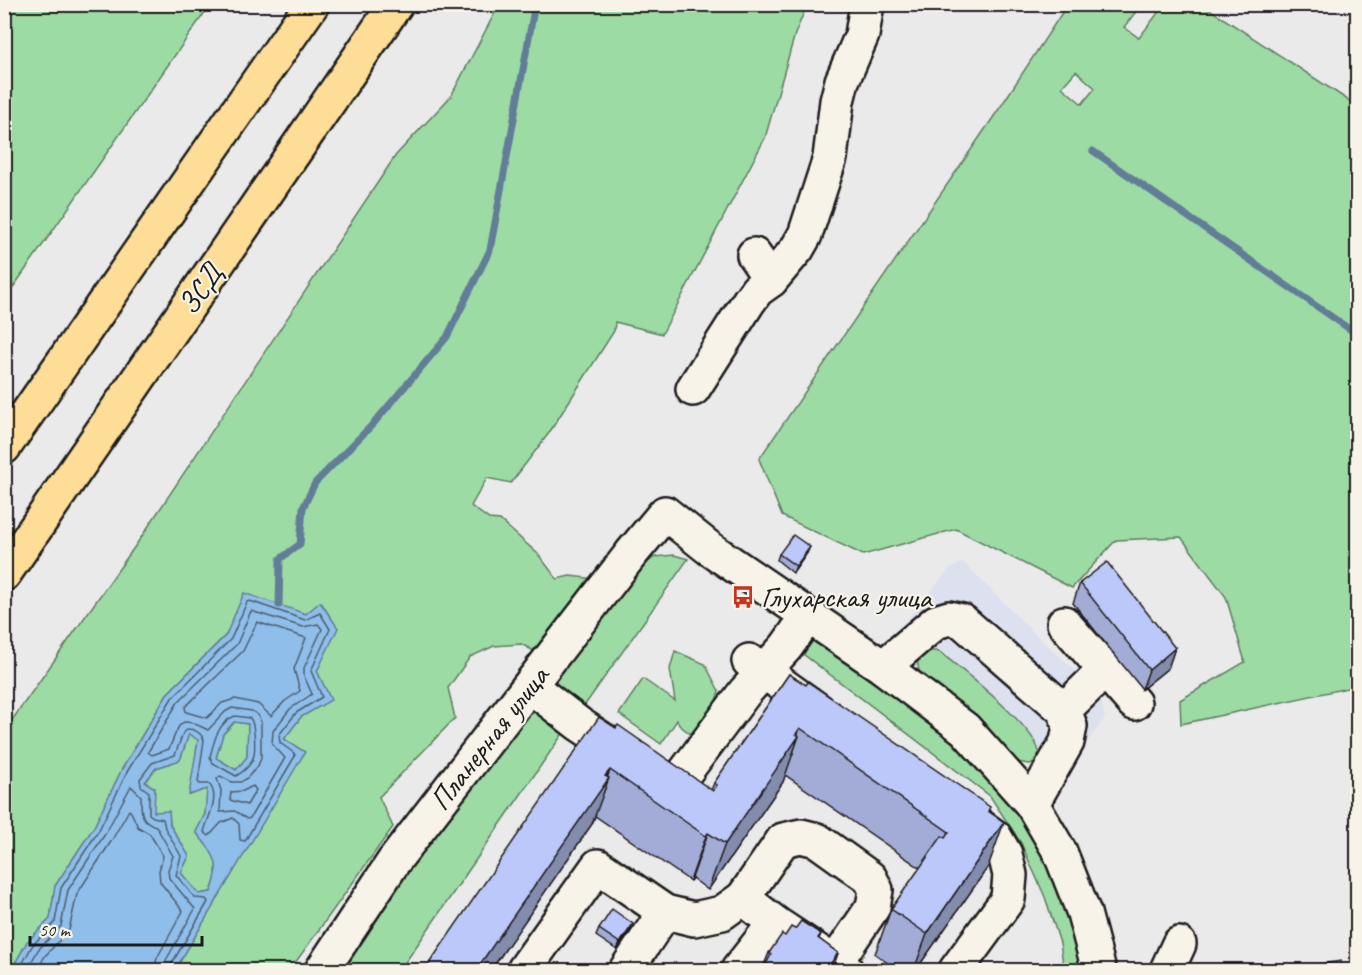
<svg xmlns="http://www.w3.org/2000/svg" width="1362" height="975" font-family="Caveat,sans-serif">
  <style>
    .built { fill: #dde0ef }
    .green { fill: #9ddba4; stroke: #5c7c60; stroke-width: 1.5; fill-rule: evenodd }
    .water { fill: #90beeb; stroke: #627d98; stroke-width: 1.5; fill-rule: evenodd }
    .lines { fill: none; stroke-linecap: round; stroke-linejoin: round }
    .shore { stroke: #4a5d6f; stroke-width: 1.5 }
    .stream { stroke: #627d98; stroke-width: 7 }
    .minor-casing { stroke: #1c1c1c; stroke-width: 38 }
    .highway-casing { stroke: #1c1c1c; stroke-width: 38 }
    .minor { stroke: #f7f3e8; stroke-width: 33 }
    .highway { stroke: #fedd96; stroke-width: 33 }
    .wall { fill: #a2acd6; stroke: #1c1c1c; stroke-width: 1.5 }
    .shaded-wall { fill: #848cae; stroke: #1c1c1c; stroke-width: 1.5 }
    .building { fill: #bcc8f9; stroke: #1c1c1c; stroke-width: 1.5 }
    .labels { text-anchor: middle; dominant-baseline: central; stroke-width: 4.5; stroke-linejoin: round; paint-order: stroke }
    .street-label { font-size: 30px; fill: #1c1c1c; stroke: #f7f3e8 }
    .poi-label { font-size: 30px; fill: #1c1c1c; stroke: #f7f3e8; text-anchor: start }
  </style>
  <rect width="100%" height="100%" fill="#ebeaeb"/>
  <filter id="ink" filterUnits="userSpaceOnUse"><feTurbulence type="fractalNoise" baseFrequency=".0167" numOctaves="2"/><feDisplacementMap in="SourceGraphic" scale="12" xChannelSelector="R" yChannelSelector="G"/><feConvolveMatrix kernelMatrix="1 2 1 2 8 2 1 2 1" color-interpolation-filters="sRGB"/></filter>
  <g filter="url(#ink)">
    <polygon class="built" points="963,562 1035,634 1099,691 1105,718 1061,778 892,638 949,569"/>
    <g class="green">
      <polygon points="5,4 210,5 5,299 4,5"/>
      <polygon points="499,5 807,5 795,34 765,138 662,334 615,322 614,331 549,433 511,483 487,478 471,506 489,519 500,520 538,554 557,579 570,576 596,579 534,651 521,644 494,646 470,657 448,688 455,718 379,797 393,827 290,970 175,970 304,752 284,739 301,717 330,700 317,671 337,628 321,602 306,614 226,635 167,694 122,769 94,827 55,886 50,919 27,942 13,967 14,970 5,970 5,730 138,542 396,155 451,96"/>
      <path d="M1067 5H1141L1124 27 1139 38 1158 13 1148 5H1203L1357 106V686L1181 724 1180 700 1245 662 1226 597 1181 537 1116 540 1072 588 956 529 863 555 782 516 759 459 1001 106ZM1076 71 1095 88 1082 104 1062 87Z"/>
      <polygon points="674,555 688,559 580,712 550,685 641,567 655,557"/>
      <polygon points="813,639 915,709 954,741 1023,814 1047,859 1071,918 1082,970 1064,970 1060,943 1045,897 1021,843 990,796 803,654"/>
      <polygon points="675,651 705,664 719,691 711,718 696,738 679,725 677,720 661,744 619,714 643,679 675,701 670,669"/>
      <path d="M925 651H936L941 653C962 670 1038 729 1039 753L1034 763 1029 764 1018 762 980 722 919 671 917 660Z"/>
      <polygon points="532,709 541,711 566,729 400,970 339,970 409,871"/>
      <polygon points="235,722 248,724 247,757 236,770 216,758 223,734"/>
      <path d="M189 734 198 740 190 795 208 788 205 814 196 832C215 855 223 862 211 892L199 894 181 873 189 856 170 825 169 812H154L145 782 156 768 180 760Z"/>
    </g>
    <path class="water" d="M244 593 306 614 320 602 338 628 317 671 331 700 301 717 284 739 305 752 175 970H14L13 967 27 942 50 919 55 886 94 827 122 769 167 694 226 635ZM234 722 248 724 247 757 236 770 216 758 223 734ZM189 734 198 740 189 795 207 789 205 814 196 832C214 855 223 862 211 892L199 894 181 873 189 856 170 825 169 811 154 812 155 788 145 782 156 768 180 760Z"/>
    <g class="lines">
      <g class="shore">
        <path d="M251 611 303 627 318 624 322 629 304 668V676L312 694 290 709 273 731 272 744 285 758 250 818 247 819 235 811 220 812 221 790 217 779 220 776 232 782H241L247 778 258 766 261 758V722L258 715 252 711 232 708 225 712 208 730C178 714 181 722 169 749L152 755 148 752 178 702 237 644Z"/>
        <polygon points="257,622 306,638 294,669 300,691 285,701 271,716 258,704 235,699 222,703 207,718 186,712 185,707 243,651"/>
        <path d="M235 716 250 718C255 724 256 750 253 758 251 765 242 773 236 776L213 763 210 757C214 741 218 722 235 716Z"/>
        <polygon points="253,786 256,790 247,805 230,800 231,792 243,791"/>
        <path d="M19 970 32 946 55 922 61 888 99 830 127 772 172 698 231 639 247 602 250 601 305 620 320 613 330 629 311 671 322 697 296 713 279 735 280 743 294 753 295 756 245 841 240 840 239 824 233 818 221 823 209 836 204 832C207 819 221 796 209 784H200L198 782 204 740C202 734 195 729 188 729L183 733 175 755 152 763 140 779 141 786 149 792V814L153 817 163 819 165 828 181 856 176 875 195 898 206 899 208 902 171 965V970"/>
        <path d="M27 970 38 950 61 926 68 890 105 834 131 786 141 796C141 812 140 821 156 826L173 856 168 870 169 878 195 909 165 962 163 970"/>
        <polyline points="37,970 45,956 69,930 77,894 112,840 129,810 131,812 138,827 150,834 163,856 159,871 160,882 183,911 157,958 154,970"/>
      </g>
      <g class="stream">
        <polyline points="1093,151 1358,335"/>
        <polyline points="279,605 280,559 300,544 303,508 315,483 374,423 447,337 490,250 535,4"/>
      </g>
      <g class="minor-casing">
        <g id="minor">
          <polyline points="754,255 771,280"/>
          <polyline points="693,389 749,301 757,290 771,280 797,249 805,235 830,158 837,101 842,81 862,35 867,4"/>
          <polyline points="1064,623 1134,703"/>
          <polyline points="749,661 819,711"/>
          <polyline points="883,667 936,622 949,618 962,621 1064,710 1070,726 1067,742 1032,804"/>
          <polyline points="530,686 579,724 674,787 745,692 786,647 808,616"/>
          <polyline points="1064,710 1105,670"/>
          <polyline points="743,898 783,840 801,836 817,840 870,878 876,890 873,907 835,963"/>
          <polyline points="322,970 394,861 631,554 665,513 709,548 883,667 965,729 1032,804 1060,852 1084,913 1099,970"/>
          <polyline points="524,970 598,866 665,912 694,919 722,913 743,898 775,923 846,970"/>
          <polyline points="626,970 665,912"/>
          <polyline points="738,970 775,923"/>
          <polyline points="956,970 1008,899 1010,875 1005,854 995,837 963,814"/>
          <polyline points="1167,970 1179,944"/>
        </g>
      </g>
      <g class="highway-casing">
        <g id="highway">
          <polyline points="4,447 312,4"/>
          <polyline points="4,574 396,4"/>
        </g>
      </g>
      <use href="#minor" class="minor"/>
      <use href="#highway" class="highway"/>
    </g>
    <g class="wall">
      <polygon points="807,553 793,573 777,560 779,554"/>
      <polygon points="1080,583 1175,648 1168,668 1142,689 1073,603"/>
      <polygon points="789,674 989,811 988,867 916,970 898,970 875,954 891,909 920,868 785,775 783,782 708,890 692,878 690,881 595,816 592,824 491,970 426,970 428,965 616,728 711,790 714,783"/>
      <polygon points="599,929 630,930 617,950 596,936"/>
      <polygon points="795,929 821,934 819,939 838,953 832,970 762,970 769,953 785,936"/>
      <polygon points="1355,957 1358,970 1353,970 1352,964"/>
    </g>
    <g class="shaded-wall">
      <polygon points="810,547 807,553 793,573 796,566"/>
      <polygon points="1175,648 1168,668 1142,689 1149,670"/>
      <polygon points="800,728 795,743 799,736 783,782 708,890 725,844"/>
      <polygon points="610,770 605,784 609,778 592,824 491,970 476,970"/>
      <polygon points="1004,822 988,867 916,970 914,970 927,934"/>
      <polygon points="708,833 692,878 690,881 706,836"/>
      <polygon points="633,924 630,930 617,950 620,943"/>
      <polygon points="838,953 832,970 829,970 831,963"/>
    </g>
    <g class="building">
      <polygon points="793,535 810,547 796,566 779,554"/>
      <polygon points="1107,562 1175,648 1149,670 1080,583"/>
      <polygon points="789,674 806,685 808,682 990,807 988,811 1004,822 927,934 891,909 942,836 945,838 949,832 800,728 796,734 799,736 725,844 708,833 706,836 610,770 605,776 609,778 476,970 436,970 428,965 599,717 616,728 618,725 713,791 717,785 714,783"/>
      <polygon points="612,909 633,924 620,943 599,929"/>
      <polygon points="801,921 821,934 818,938 838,953 831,963 834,965 830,970 765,970 769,966 766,964 771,955 769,953 782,934 785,936 791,927 795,929"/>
      <polygon points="1355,957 1358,957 1358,970 1357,970"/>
      <polygon points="1341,961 1342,970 1278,970"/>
    </g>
  </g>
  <defs>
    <g id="bus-bare" transform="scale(1.8)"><path d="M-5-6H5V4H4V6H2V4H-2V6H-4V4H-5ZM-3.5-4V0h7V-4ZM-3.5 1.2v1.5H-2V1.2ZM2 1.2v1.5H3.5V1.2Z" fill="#c8321e" stroke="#f7f3e8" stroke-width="2.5" paint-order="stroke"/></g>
  </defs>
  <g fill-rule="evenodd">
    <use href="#bus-bare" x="743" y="597"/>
  </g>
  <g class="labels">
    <g class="street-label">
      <text transform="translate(200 289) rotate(-55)">ЗСД</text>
      <text transform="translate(489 738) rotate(-52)">Планерная улица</text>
    </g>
    <g class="poi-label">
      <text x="761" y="597">Глухарская улица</text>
    </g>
  </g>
  <rect width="1362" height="975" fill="none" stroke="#f7f3e8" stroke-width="24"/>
  <rect x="12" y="12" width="1338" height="951" fill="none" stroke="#1c1c1c" stroke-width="2" filter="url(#ink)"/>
  <path d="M30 936v9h172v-9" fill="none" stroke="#1c1c1c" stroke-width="3"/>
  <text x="39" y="936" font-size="18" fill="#1c1c1c" stroke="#f7f3e8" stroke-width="4.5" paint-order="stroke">50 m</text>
</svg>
